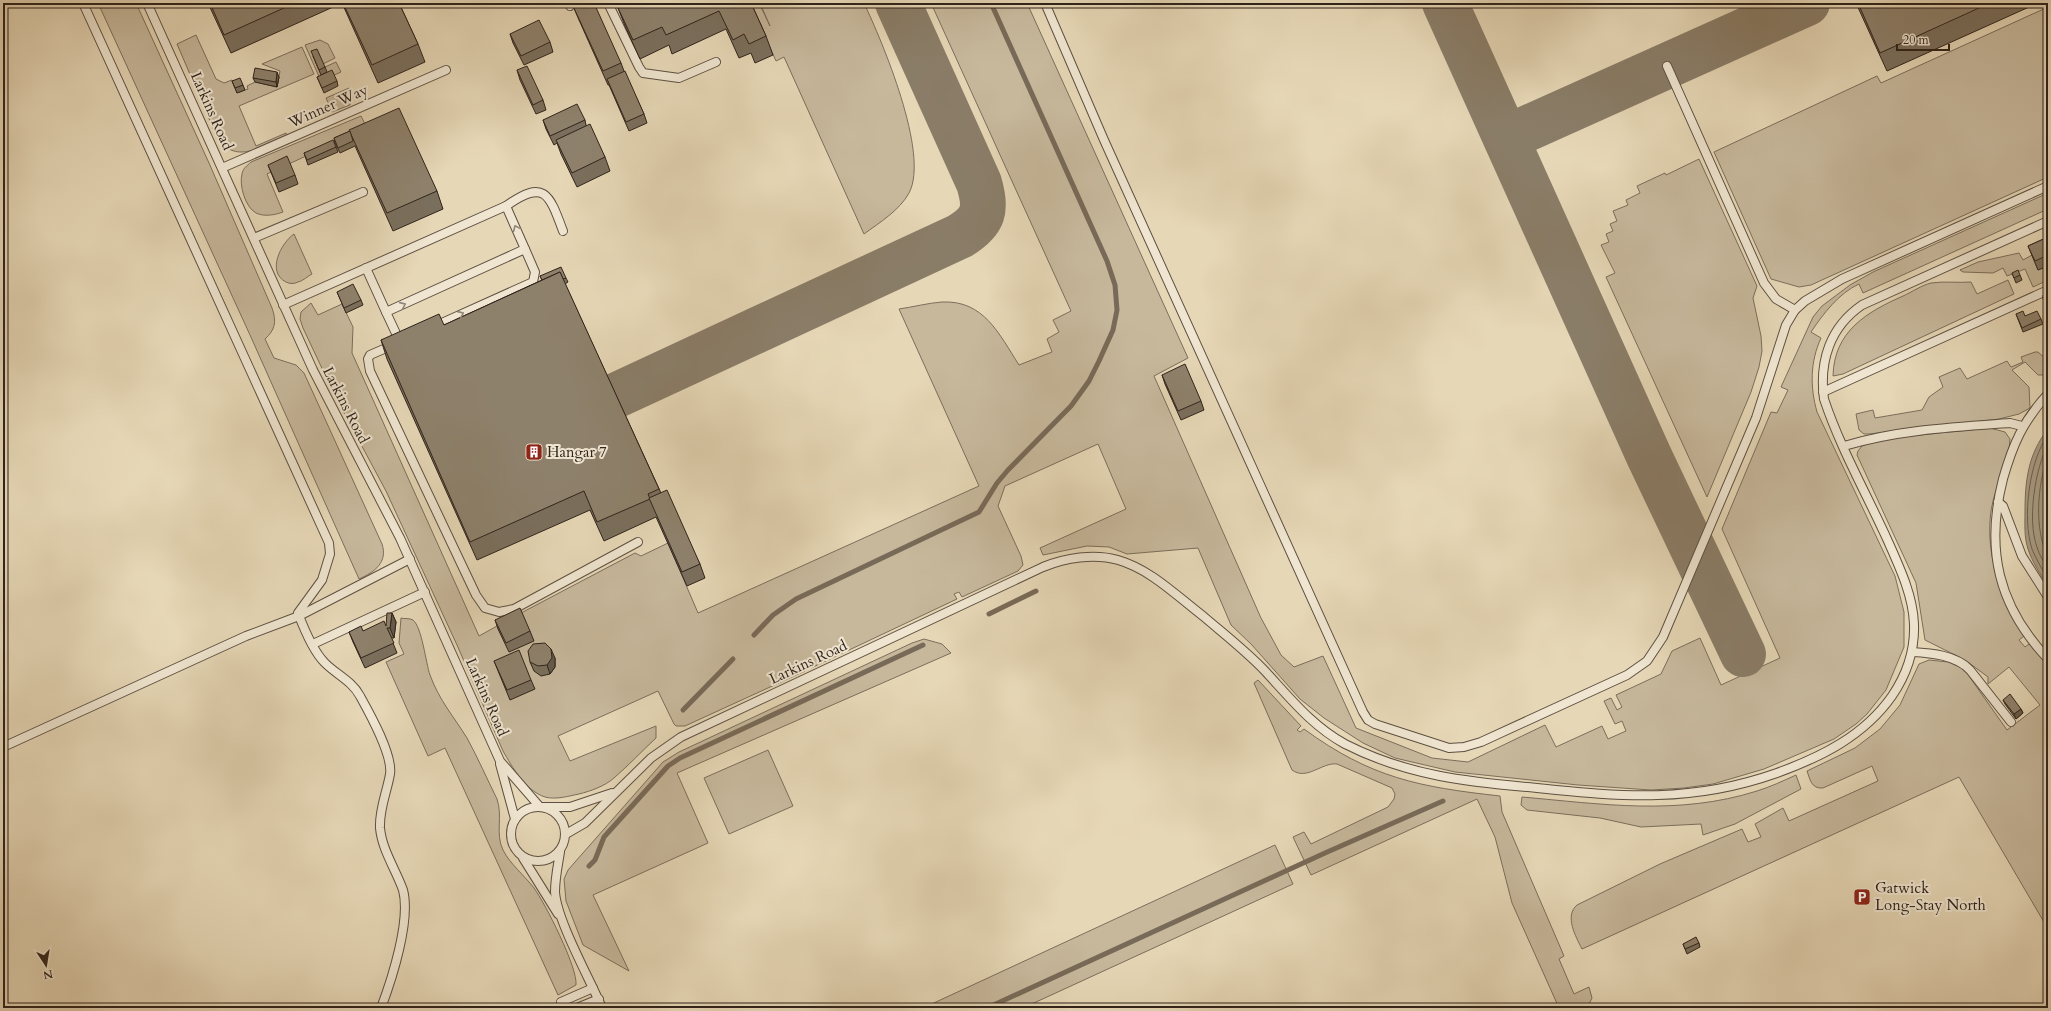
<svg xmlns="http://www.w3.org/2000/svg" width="2051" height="1011" font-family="Cardo,serif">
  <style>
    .green { fill: #c7b89c; stroke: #7b6e5c }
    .water { fill: #a89a81; stroke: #786a58 }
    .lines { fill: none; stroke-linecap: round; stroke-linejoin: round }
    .shore { stroke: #6c5e4e; stroke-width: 1 }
    .stream { stroke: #786a58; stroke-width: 5 }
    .taxiway { stroke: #8a7d68; stroke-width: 46 }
    .service-casing { stroke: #5d5042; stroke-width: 10 }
    .service { stroke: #efe5d0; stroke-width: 8 }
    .wall { fill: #7a6f5d; stroke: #2f231b }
    .shaded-wall { fill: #635a4c; stroke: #2f231b }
    .building { fill: #8e816c; stroke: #2f231b }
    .oneway { stroke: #8f8476 }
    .labels { text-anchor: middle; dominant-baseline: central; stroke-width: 4; stroke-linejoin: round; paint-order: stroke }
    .street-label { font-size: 15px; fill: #2f231b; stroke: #efe5d0 }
    .poi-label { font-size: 15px; fill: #2f231b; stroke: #efe5d0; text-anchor: start }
  </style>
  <rect width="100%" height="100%" fill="#e6d7b6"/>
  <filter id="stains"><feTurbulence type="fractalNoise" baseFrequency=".005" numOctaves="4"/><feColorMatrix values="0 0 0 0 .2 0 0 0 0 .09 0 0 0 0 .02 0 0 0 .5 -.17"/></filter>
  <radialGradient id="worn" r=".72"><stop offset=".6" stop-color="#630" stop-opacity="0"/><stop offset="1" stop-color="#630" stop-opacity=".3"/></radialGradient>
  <g class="green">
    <path d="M98 3H136L209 163 272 308C277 322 275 330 265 339L274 358 296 365 304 373 382 544C388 562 375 572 359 579L250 335Z"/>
    <path d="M750 3H759L770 26 760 3H864C882 41 930 154 909 193 900 210 879 223 864 234L784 57 776 61Z"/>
    <path d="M931 3H1027L1188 358 1154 376 1261 618 1281 655 1294 667 1323 656 1356 728 1432 758 1468 762 1545 725 1556 747 1602 726 1608 739 1626 731 1622 721 1615 724 1604 701 1611 698 1617 710 1622 707 1616 695 1661 674 1672 651 1700 638 1721 685 1780 658 1722 529 1771 412 1777 413 1788 390 1781 387 1813 317 1822 306 1850 285 1873 272 2048 193V209L1863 293 1859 284C1839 293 1823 314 1811 332L1821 338C1810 362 1810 387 1817 412L1895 576 1904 612V647L1886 690 1867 714 1856 724 1834 739 1764 769 1713 784 1684 788 1651 790 1578 785 1455 772 1395 758 1363 743 1324 718 1300 699 1251 644 1231 625 1198 548 1127 554 1109 547 1087 546 1043 555 1040 548 1126 509 1098 444 1005 486 998 506 1021 556 1023 565 1018 571 962 597 959 592 954 594 957 599 811 668 808 663 803 666 805 671 685 726H676L674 724 658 691 558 736 570 761 656 726V738C642 751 629 765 614 778 605 786 591 791 579 794 569 796 556 800 545 797 526 791 512 767 503 751L457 645 386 491 335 396 303 328 300 319 301 312 311 303 318 315 342 304 353 327 352 353 479 636 497 626 504 640 521 613 635 553 641 556 668 543 698 613 979 486 899 309C913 307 928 303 942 302 984 300 999 334 1019 365L1052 352 1047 339 1059 332 1053 320 1071 311Z"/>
    <polygon points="2048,7 2048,177 1811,285 1799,287 1771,279 1714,152 1877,76 1881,83"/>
    <path d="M196 35 216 79 224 83 232 80 237 93 248 89 247 86 255 82 277 87 280 71 262 64 302 47 314 74 239 106 256 146 286 133 287 135C262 146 234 167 216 135L177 44Z"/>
    <polygon points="320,40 328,44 335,58 323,64 313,56 321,74 325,67 336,62 341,72 321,81 305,45"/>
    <polygon points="349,88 352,97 350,105 332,112 326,98"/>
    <path d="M361 116 367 128 267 174 283 212C275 215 264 217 256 213 245 207 239 185 242 174 243 168 247 166 251 162Z"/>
    <polygon points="1699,159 1757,286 1753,298 1761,336 1762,351 1759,367 1751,392 1707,497 1606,277 1615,273 1601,245 1609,242 1606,234 1613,231 1610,224 1617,221 1613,211 1628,205 1626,200 1640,193 1637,186 1665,173 1666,175"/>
    <path d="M294 234 312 274C308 276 303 281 298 282 294 284 290 284 286 282 266 272 281 243 294 234Z"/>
    <polygon points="2019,253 2023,260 2032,255 2038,270 2048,266 2048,280 2033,287 2025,269 2007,276 2003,268 1993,273 1963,272 1960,270 1978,262"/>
    <path d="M2008 280 2014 294 1843 374 1833 376C1834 331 1867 312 1903 296 1912 292 1922 285 1931 283 1944 281 1959 283 1971 282L1977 294Z"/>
    <polygon points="2035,352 2038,352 2048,361 2048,375 2038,375 2025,362 2012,370 2029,387 2030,408 2019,414 1999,419 1869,434 1864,434 1859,430 1856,414 1873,410 1875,418 1922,410 1929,397 1943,387 1939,377 1960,368 1967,379 2007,361 2011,367 2023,362 2021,357"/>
    <path d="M1990 428 2005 432 2010 439C2010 455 1997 484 1993 501 1982 546 2000 598 2024 636L2019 640 2025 647 2029 644 2048 664V929L1959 777 1582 949C1576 937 1564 916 1577 905L1660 864 1742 829 1748 842 1761 837 1755 824 1783 808 1789 821 1878 781 1872 766 1823 788C1811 789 1810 779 1807 771L1855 748 1880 729 1900 705 1919 664 1929 660 1948 662 1964 669 2007 730 2040 705 2009 667 1988 684V677L1965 660 1925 640 1916 583 1857 455 1858 451 1862 446 1880 439Z"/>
    <path d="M401 618C404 619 410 618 413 620 422 627 426 664 430 675 439 700 454 717 467 738 478 758 487 779 497 799 503 816 495 834 503 850 510 864 524 875 534 888 545 903 578 968 576 985L558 995 445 748 428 756 386 662 404 654 399 643Z"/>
    <polygon points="924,639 942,644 951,653 677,773 708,843 593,895 629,971 583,945 566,901 564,879 568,870 663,762 679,752 912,643"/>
    <path d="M1258 680 1301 726 1297 730 1300 732 1304 729C1371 778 1419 787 1500 796L1502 812 1564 956 1559 959 1574 994 1589 987 1592 998 1587 1008H1559L1512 903 1495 837 1477 799 1311 875 1293 837 1304 832 1311 844 1388 807 1394 799 1395 794 1392 788 1337 764C1322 762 1307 781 1292 770L1254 683Z"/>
    <polygon points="768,750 793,806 729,834 704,778"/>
    <path d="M1796 775 1801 789 1735 824 1703 835 1701 824 1641 827 1600 818 1527 810 1521 805 1522 797C1602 804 1678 816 1757 791 1770 787 1783 781 1796 775Z"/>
    <polygon points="1275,845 1293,884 1023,1008 923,1008"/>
  </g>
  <path class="water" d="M2048 429V587C2041 575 2032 562 2028 549 2024 537 2025 524 2025 512 2025 481 2028 454 2048 429Z"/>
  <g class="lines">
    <g class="shore">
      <path d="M2048 435C2029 460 2022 519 2032 549 2036 559 2042 569 2048 579"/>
      <path d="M2048 444C2035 469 2027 520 2037 547 2039 555 2044 562 2048 569"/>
      <path d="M2048 457C2037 484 2034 531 2048 557"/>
    </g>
    <g class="stream">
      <polyline points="989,614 1036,591"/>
      <polyline points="754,635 773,615 796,599 979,512 997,483 1008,470 1071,406 1089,381 1099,361 1113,330 1117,310 1115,285 1107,261 991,3"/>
      <polyline points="683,710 733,659"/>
      <polyline points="589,866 595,860 604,837 668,766 680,758 923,645"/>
      <polyline points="987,1008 1325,853 1443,801"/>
    </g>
    <g class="taxiway">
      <polyline points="1445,3 1649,456 1743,654"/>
      <polyline points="1506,138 1807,3"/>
      <path d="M615 396 960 236C984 221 987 210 979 183L898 3"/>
    </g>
    <g class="service-casing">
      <g id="service">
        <path d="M83 3 329 543 330 554 322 580 298 613C304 629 313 651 325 663 337 675 352 681 360 696 370 714 393 755 390 774 387 792 379 809 380 828 382 850 396 870 403 890 411 920 392 979 381 1008"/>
        <polyline points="147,3 313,370 400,538 500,761 540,807 570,807 612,793"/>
        <polyline points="568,3 570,6"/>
        <polyline points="608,3 639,67 643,73 679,78 716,62"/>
        <polyline points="1045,3 1104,140 1363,712 1368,720 1375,724 1449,748 1464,747 1481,742 1627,675 1647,661 1663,637 1756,418 1786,325 1795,310 1805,301 1842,279 2048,186"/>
        <polyline points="1667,66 1764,283 1776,299 1795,310"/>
        <polyline points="222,168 446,70"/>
        <polyline points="254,238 363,192"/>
        <polyline points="366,268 386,312 525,249 506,206"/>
        <path d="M283 305 506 206C544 179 549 193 563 231"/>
        <polyline points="386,312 400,342 370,355 368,359 370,371 476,595 485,608 499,612 514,609 638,542"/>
        <polyline points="433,327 533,282 535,272 525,249"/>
        <polyline points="1823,392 2048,290"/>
        <path d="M2048 394C2023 421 2013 444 2003 479 1985 549 1998 606 2048 659"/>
        <path d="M1844 446C1897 430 1954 427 2010 423L2022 426"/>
        <polyline points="1998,502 2003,506 2022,556 2048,597"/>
        <polyline points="313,644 425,592"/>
        <path d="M1912 652C1931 653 1956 655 1970 670L2011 722"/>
        <polyline points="3,747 246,636 299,616 410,559"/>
        <polyline points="500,764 515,819"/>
        <circle cx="538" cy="834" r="27"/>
        <path d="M566 834 585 823 651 758 681 737 1043 567C1065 558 1094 553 1118 560 1150 569 1177 596 1203 616 1224 634 1246 651 1265 671 1290 698 1312 726 1345 744 1408 776 1468 782 1537 788 1624 797 1692 803 1777 773 1821 757 1864 736 1892 696 1907 674 1915 651 1914 624 1913 595 1899 566 1887 539 1866 493 1840 447 1824 399 1819 361 1830 327 1862 305L2048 221"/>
        <path d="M560 852C558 865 555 878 555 892 557 921 590 979 602 1008"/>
        <polyline points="523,858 558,914"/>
        <polyline points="561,1002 593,988"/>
        <polyline points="577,1008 599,999"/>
      </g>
    </g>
    <use href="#service" class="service"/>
  </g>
  <g class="wall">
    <polygon points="208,3 399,3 418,44 425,62 378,83 342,3 231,53"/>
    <polygon points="751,3 766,36 773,55 755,63 751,53 739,58 726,29 672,54 669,45 640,59 625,26 618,8"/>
    <polygon points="1856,3 2038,3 1887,71"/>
    <polygon points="573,6 621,63 624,71 644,114 647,123 629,131 609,85 608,85 579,20"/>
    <polygon points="510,34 550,42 553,52 524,65 513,43"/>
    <polygon points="313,56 325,67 327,72 321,75"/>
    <polygon points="517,70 543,100 546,110 536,114 520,80"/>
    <polygon points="279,77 277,87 255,82 253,78"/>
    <polygon points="317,77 337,81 338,86 324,93"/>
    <polygon points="232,81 243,85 245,90 237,93"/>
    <polygon points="543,120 585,120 586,125 605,157 610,171 577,187 561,154 557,143 554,145 546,129"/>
    <polygon points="350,131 437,191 443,209 393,231 355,146 340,153 335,143 334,138"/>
    <polygon points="336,147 338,152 308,165 304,153"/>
    <polygon points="268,165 295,175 298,184 279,192"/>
    <polygon points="2048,237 2048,266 2038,270 2028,246"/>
    <polygon points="2012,273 2020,275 2022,280 2016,283"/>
    <polygon points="540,276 566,278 568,282 565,284 661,493 700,564 705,578 687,586 656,517 604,541 590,510 477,560 387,359 381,340 444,325 542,280"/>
    <polygon points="337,292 361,300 363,305 346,313"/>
    <polygon points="2016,314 2025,316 2041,319 2043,324 2023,332"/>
    <polygon points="1162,375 1201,401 1204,410 1181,420 1165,384"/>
    <polygon points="392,613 396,622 394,638 391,638 397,653 365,668 353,642 349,632 363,631 386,626"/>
    <polygon points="495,620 530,631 534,641 509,652 498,629"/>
    <polygon points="555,658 555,667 550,674 541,676 534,671 530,662"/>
    <polygon points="494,661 531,680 535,689 510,700"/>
    <polygon points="2003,700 2021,709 2023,713 2016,719 2005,704"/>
    <polygon points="1699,943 1700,947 1687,954 1683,944"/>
  </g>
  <g class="shaded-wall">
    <polygon points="277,72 279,77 277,87 276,82"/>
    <polygon points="392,613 396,622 394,638 390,628"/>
    <polygon points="551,649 555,658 555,667 550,674 547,665"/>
    <polygon points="2021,709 2023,713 2016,719 2014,714"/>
  </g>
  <g class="building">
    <polygon points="210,3 295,3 224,35"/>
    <polygon points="343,3 399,3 418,44 372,65"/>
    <polygon points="579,3 594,3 621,63 603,71 573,6"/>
    <polygon points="629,3 751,3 766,36 749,44 744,34 733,40 719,11 666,35 662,27 633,40 618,8"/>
    <polygon points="1858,3 1990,3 1880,53"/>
    <polygon points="539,20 550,42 521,56 510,34"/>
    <polygon points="317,49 325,67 319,70 311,51"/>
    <polygon points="527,66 543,100 533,105 517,70"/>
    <polygon points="255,68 277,72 276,82 253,78"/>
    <polygon points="332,70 337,81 322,88 317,77"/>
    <polygon points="625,71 644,114 626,122 607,79"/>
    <polygon points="240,78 243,85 235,88 232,81"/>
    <polygon points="577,104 585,120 550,136 543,120"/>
    <polygon points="399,108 437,191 387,213 349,130"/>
    <polygon points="590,124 605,157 572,173 556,140"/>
    <polygon points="350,131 353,141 338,148 334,138"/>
    <polygon points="333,140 336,147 307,160 304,153"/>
    <polygon points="287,156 295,175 276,183 268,165"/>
    <polygon points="2048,237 2048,255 2035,261 2028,246"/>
    <polygon points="561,267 566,278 563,279 560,272 542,280 540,276"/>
    <polygon points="2018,270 2020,275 2014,278 2012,273"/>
    <polygon points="560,272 659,489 648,494 650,499 597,522 584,491 470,542 381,340 439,314 444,325"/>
    <polygon points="353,284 361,300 344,308 337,292"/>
    <polygon points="2047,294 2048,296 2048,310 2043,299 2043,295"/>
    <polygon points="2023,311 2025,316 2037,311 2041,319 2022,328 2016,314"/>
    <polygon points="1185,364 1201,401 1178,411 1162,375"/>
    <polygon points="667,490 700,564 682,572 649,498"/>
    <polygon points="520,608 530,631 506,643 495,620"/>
    <polygon points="387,613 392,613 390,628 387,628 394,643 361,658 349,632 361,626 363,631 384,621 386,626"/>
    <polygon points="545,643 551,649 552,658 547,665 538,666 530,662 528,651 533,644"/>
    <polygon points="519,650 531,680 507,690 494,661"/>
    <polygon points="2010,694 2021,709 2014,714 2003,700"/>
    <polygon points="1696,937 1699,943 1685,949 1683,944"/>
  </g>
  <defs><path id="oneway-chevron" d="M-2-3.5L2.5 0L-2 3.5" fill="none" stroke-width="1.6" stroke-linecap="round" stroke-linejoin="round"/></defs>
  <g class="oneway">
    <use href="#oneway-chevron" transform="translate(516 228) rotate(-114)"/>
    <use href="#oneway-chevron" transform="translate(403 305) rotate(-24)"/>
    <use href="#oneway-chevron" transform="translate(461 314) rotate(-24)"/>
  </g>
  <defs>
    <g id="building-square" transform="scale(0.9)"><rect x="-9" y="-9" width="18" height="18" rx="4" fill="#8f2418" stroke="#efe5d0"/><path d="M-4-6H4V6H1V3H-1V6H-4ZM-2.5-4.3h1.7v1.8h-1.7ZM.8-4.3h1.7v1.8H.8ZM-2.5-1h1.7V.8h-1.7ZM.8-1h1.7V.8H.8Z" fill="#fff"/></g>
    <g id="parking-square" transform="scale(0.9)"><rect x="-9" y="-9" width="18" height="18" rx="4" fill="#8f2418" stroke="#efe5d0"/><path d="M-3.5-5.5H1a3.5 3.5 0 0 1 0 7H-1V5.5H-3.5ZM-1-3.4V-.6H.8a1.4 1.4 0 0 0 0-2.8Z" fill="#fff"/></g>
  </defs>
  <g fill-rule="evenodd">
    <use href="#building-square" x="534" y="452"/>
    <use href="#parking-square" x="1862" y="897"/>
  </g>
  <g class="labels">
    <g class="street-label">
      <text transform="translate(328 106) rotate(-24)">Winner Way</text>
      <text transform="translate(212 111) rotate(66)">Larkins Road</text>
      <text transform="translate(346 405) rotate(63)">Larkins Road</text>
      <text transform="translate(808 662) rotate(-25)">Larkins Road</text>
      <text transform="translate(487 697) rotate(66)">Larkins Road</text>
    </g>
    <g class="poi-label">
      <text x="547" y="452">Hangar 7</text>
      <text x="1875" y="888">Gatwick<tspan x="1875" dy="17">Long-Stay North</tspan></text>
    </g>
  </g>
  <rect width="2051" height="1011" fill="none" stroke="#e6d7b6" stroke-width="16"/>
  <rect x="4" y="4" width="2043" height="1003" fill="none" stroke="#2f231b" stroke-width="2"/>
  <rect x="8" y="8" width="2035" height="995" fill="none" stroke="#2f231b"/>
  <g transform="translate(46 965) rotate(168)" stroke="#efe5d0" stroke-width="3" paint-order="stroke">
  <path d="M0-3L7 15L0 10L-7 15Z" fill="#2f231b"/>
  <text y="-6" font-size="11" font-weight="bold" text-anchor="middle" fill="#2f231b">N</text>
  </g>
  <path d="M1897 44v6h52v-6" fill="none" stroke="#2f231b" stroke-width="2"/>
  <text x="1903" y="44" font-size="12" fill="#2f231b" stroke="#efe5d0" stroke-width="3" paint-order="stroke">20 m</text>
  <rect width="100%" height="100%" filter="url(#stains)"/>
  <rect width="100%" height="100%" fill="url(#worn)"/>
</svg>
